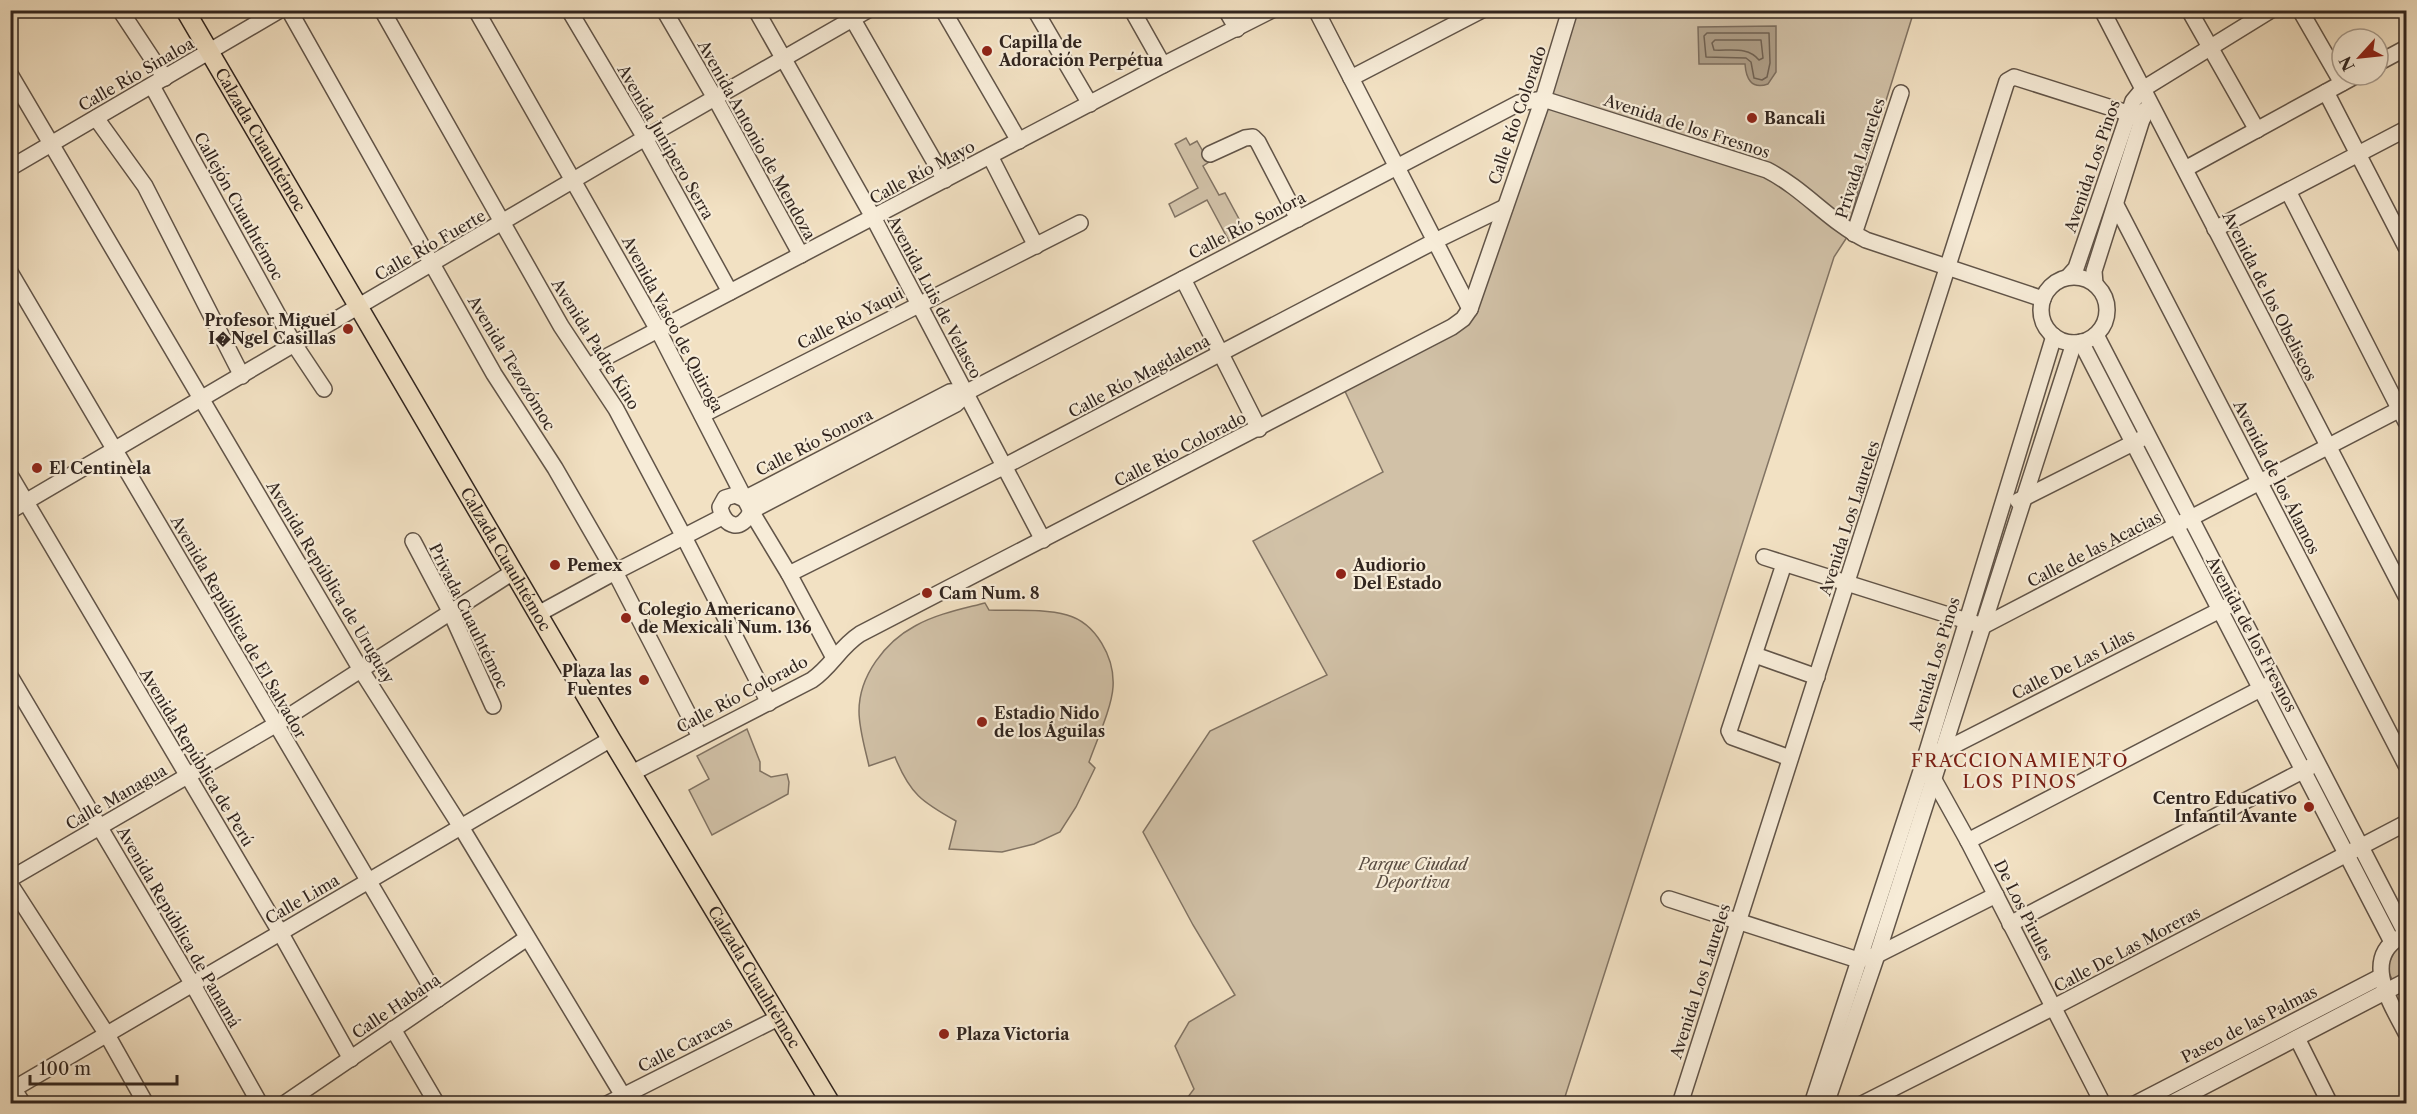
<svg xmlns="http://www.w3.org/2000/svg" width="2417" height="1114" font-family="'Libre Caslon Text',serif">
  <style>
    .green { fill: #d1c1a7; stroke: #817363; stroke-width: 1.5 }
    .water { fill: #b0a18b; stroke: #7d6f60; stroke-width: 1.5 }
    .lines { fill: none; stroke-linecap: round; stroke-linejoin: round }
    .shore { stroke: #706355; stroke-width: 1.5 }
    .minor-casing { stroke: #615448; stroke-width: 18 }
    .major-casing { stroke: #31251f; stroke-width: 21 }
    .minor { stroke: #f7ecd8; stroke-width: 15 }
    .major { stroke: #f2e1c3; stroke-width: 18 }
    .poi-dot { fill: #8f2418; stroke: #f7ecd8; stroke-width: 2 }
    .labels { text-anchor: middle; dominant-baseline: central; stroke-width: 4.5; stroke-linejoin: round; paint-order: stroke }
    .poi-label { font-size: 16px; font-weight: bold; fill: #31251f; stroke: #f7ecd8; text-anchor: start }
    .street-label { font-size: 16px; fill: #31251f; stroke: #f7ecd8 }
    .park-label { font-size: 16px; font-style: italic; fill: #594c41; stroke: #f7ecd8 }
    .neighbourhood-label { font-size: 18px; letter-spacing: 1.5px; fill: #7a1f14; stroke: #f7ecd8 }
  </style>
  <rect width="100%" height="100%" fill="#f2e1c3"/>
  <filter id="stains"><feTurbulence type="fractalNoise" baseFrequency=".00333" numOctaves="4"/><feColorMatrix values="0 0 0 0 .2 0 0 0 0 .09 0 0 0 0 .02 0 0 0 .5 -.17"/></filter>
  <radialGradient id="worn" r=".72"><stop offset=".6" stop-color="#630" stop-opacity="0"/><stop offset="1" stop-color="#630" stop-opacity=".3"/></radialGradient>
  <g class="green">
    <polygon points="1577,11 1914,11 1859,187 1850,222 1855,225 1834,257 1563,1103 1180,1103 1185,1101 1194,1089 1175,1046 1189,1022 1235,995 1193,925 1143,832 1210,731 1327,675 1253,541 1383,472 1343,387 1471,314 1550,94"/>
    <polygon points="1186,138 1190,145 1197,141 1209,162 1203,166 1219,195 1225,193 1246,232 1229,241 1207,200 1175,217 1169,204 1198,188 1175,144"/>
    <path d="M985 603 989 610C1013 611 1043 608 1067 615 1096 623 1115 658 1113 687 1112 707 1096 742 1089 762L1095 768 1076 807 1060 832 1034 844 1002 852 949 849 956 821C922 802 910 794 895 757L869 766C865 748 859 729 859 711 859 676 885 642 915 626 936 614 962 609 985 603Z"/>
    <polygon points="747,729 760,762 760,771 771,777 787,774 789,782 788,794 712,835 689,790 709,779 697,756"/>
    <path d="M2406 942V978L2393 981 2387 969C2391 956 2395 948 2406 942Z"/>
  </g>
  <path class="water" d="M1776 26V72L1768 84C1751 90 1746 78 1745 64H1699L1698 27Z"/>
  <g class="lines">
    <g class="shore">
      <polygon points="1707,33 1769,33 1770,63 1767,77 1762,80 1754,78 1751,62 1746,58 1706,57 1704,36"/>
      <path d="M1715 40H1761L1763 58 1759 60C1748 46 1730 51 1714 50L1712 43Z"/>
    </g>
    <g class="minor-casing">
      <g id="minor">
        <polyline points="120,10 165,78"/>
        <polyline points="289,10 494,374 555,468 615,572 700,737"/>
        <polyline points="382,10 561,326 616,409 684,537 769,703"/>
        <polyline points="476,10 658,330 751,511 789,574 834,658"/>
        <polyline points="569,10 645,138 730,292"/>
        <polyline points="664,10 715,98 801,255"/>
        <polyline points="756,10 873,217 1043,540"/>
        <polyline points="943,10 1019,141"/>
        <polyline points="1035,10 1090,104"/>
        <polyline points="1132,10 1163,65"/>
        <polyline points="1226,10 1237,29"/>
        <polyline points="1316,10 1470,309"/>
        <polyline points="2102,10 2406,596"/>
        <polyline points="2189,10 2257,130"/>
        <polyline points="2300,10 2342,83"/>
        <polyline points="848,11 945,180"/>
        <polyline points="2378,63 2406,48"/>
        <polyline points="10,74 361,670 461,827 628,1104"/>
        <polyline points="1351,78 1482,10"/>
        <polyline points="152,86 294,344 324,389"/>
        <polyline points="2326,92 2406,247"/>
        <polyline points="96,118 145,186 242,376"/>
        <polyline points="1210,154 1245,138 1253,137 1258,142 1298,219"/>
        <polyline points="990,156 1036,246"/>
        <polyline points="10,168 280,10"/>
        <polyline points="2185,169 2357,75"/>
        <polyline points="2288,191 2406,422"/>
        <polyline points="2116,205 2406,765"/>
        <polyline points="2215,229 2406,129"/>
        <polyline points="1854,234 1901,93"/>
        <polyline points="10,272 438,999"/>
        <circle cx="2074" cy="310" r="33"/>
        <polyline points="2068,277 2076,268 2133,101 2143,89 2271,10"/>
        <polyline points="1183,279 1259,429"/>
        <polyline points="2095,284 2094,271 2145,110"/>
        <polyline points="2096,335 2406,934"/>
        <polyline points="2081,342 2392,942"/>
        <polyline points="589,366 1163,65 1272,10"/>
        <path d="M971 390 950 392 744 499 735 495 725 498 720 507C724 528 742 532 751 511L956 404 971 390 1519 103 1543 99 1767 170C1804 189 1830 222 1866 240L2043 299"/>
        <polyline points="702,415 1080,223"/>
        <polyline points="10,475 280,932 351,1059"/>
        <polyline points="2018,501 2141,439"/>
        <polyline points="10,511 645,138 868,10"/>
        <polyline points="413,541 450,611 493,706"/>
        <polyline points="1764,557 1983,626 2406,406"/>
        <polyline points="1784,564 1729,731 1732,737 1790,758"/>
        <polyline points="789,574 1003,467 1435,241 1505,207"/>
        <polyline points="538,614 615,572 722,517"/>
        <polyline points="1755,655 1817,677"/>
        <polyline points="10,676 192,983 260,1104"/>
        <polyline points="1936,751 1941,752 2228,606"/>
        <path d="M632 773 812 680C831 667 840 647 860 634L1452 327 1463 319 1470 309 1543 99 1570 10"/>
        <polyline points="1929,775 1933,778 1968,841 2103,1104"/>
        <polyline points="1968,841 2270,684"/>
        <polyline points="10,879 275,725 513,572"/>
        <polyline points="10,884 106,1033 146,1104"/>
        <polyline points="1669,899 1858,960 1877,955 1996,895"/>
        <polyline points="2010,924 2310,767"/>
        <path d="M2399 938C2361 960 2393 1007 2406 1033"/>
        <polyline points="393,1029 437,1104"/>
        <polyline points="2297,1038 2330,1104"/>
        <polyline points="10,1083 23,1104"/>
        <polyline points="10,1091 611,739"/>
        <polyline points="284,1104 527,938"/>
        <polyline points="607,1104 780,1017"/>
        <polyline points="1680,1104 2007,81 2014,77 2143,118"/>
        <polyline points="1812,1104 1921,771 2054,336"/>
        <polyline points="1826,1104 1877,955 2074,343"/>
        <polyline points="1862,1104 2054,1007 2406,823"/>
        <polyline points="2135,1104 2380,977"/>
        <polyline points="2170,1104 2406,981"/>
      </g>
    </g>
    <g class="major-casing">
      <g id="major">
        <path id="s1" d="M185 10 611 739 831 1104"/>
      </g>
    </g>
    <use href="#minor" class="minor"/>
    <use href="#major" class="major"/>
  </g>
  <g class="poi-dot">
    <circle cx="987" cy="51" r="6"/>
    <circle cx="1752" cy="118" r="6"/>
    <circle cx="348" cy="329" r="6"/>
    <circle cx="37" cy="468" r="6"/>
    <circle cx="555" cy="565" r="6"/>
    <circle cx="1341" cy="574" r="6"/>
    <circle cx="927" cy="593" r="6"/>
    <circle cx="626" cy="618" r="6"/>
    <circle cx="644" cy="680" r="6"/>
    <circle cx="982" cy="722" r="6"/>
    <circle cx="2309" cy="807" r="6"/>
    <circle cx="944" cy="1034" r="6"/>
  </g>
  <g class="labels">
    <g class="poi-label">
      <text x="999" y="42">Capilla de<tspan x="999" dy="18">Adoración Perpétua</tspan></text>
      <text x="1764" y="118">Bancali</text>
      <text x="336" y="320" text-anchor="end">Profesor Miguel<tspan x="336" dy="18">I�Ngel Casillas</tspan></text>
      <text x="49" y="468">El Centinela</text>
      <text x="567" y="565">Pemex</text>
      <text x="1353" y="565">Audiorio<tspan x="1353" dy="18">Del Estado</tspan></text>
      <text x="939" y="593">Cam Num. 8</text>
      <text x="638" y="609">Colegio Americano<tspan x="638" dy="18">de Mexicali Num. 136</tspan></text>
      <text x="632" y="671" text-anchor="end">Plaza las<tspan x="632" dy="18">Fuentes</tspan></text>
      <text x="994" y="713">Estadio Nido<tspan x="994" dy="18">de los Águilas</tspan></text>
      <text x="2297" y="798" text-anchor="end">Centro Educativo<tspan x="2297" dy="18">Infantil Avante</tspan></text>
      <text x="956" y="1034">Plaza Victoria</text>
    </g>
    <g class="street-label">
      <text transform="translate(136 74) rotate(-30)">Calle Río Sinaloa</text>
      <text transform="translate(1517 115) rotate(-71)">Calle Río Colorado</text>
      <text transform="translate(1687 126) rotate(18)">Avenida de los Fresnos</text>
      <text stroke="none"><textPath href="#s1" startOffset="150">Calzada Cuauhtémoc</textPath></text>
      <text transform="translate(757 140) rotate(61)">Avenida Antonio de Mendoza</text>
      <text transform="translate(666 142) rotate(60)">Avenida Junípero Serra</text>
      <text transform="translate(1860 158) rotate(-72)">Privada Laureles</text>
      <text transform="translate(2092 166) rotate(-71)">Avenida Los Pinos</text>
      <text transform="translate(922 172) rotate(-28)">Calle Río Mayo</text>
      <text transform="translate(239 206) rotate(61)">Callejón Cuauhtémoc</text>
      <text transform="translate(1247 225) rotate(-27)">Calle Río Sonora</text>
      <text transform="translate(430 245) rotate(-30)">Calle Río Fuerte</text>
      <text transform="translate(2270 296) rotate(63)">Avenida de los Obeliscos</text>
      <text transform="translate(935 297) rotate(62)">Avenida Luis de Velasco</text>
      <text transform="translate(850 318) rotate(-27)">Calle Río Yaqui</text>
      <text transform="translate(673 324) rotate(62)">Avenida Vasco de Quiroga</text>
      <text transform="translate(596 344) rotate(58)">Avenida Padre Kino</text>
      <text transform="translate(512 363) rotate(59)">Avenida Tezozómoc</text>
      <text transform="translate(1139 376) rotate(-28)">Calle Río Magdalena</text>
      <text transform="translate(814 442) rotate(-27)">Calle Río Sonora</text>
      <text transform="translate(1180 449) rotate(-27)">Calle Río Colorado</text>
      <text transform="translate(2277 477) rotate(63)">Avenida de los Álamos</text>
      <text transform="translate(1849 518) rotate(-72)">Avenida Los Laureles</text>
      <text transform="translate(2094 549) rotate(-27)">Calle de las Acacias</text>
      <text stroke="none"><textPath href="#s1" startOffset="636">Calzada Cuauhtémoc</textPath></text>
      <text transform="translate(331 582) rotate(59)">Avenida República de Uruguay</text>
      <text transform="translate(469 616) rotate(64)">Privada Cuauhtémoc</text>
      <text transform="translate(239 627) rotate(60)">Avenida República de El Salvador</text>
      <text transform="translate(2252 634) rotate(62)">Avenida de los Fresnos</text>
      <text transform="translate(1934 664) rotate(-73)">Avenida Los Pinos</text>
      <text transform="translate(2073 664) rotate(-27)">Calle De Las Lilas</text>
      <text transform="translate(742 694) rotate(-28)">Calle Río Colorado</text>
      <text transform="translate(197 757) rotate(59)">Avenida República de Perú</text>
      <text transform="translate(116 797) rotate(-30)">Calle Managua</text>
      <text transform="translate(302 899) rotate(-30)">Calle Lima</text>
      <text transform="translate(2024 910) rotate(63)">De Los Pirules</text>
      <text transform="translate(179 927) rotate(60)">Avenida República de Panamá</text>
      <text transform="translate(2127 949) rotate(-28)">Calle De Las Moreras</text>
      <text stroke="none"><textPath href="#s1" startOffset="1122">Calzada Cuauhtémoc</textPath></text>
      <text transform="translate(1700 981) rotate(-72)">Avenida Los Laureles</text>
      <text transform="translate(396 1006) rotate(-34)">Calle Habana</text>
      <text transform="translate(2249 1024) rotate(-27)">Paseo de las Palmas</text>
      <text transform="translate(685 1044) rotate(-27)">Calle Caracas</text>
    </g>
    <g class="park-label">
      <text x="1413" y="864">Parque Ciudad<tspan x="1413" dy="18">Deportiva</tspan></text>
    </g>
    <g class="neighbourhood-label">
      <text x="2020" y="761">FRACCIONAMIENTO<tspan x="2020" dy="21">LOS PINOS</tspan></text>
    </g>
  </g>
  <rect width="2417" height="1114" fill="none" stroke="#f2e1c3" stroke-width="36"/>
  <rect x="12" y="12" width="2393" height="1090" fill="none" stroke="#31251f" stroke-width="3"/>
  <rect x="18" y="18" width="2381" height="1078" fill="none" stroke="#31251f" stroke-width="1.5"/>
  <g transform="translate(2360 57) rotate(243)"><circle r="28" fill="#f7ecd8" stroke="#a89c8e" stroke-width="1.5"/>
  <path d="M0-4.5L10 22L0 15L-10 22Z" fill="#8f2418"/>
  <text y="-9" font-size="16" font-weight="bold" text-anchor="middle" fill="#31251f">N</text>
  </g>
  <path d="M30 1075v9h147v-9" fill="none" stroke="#31251f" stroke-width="3"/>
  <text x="39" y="1075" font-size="18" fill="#31251f" stroke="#f7ecd8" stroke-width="4.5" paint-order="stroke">100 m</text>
  <rect width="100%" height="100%" filter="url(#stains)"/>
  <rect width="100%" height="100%" fill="url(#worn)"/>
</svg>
